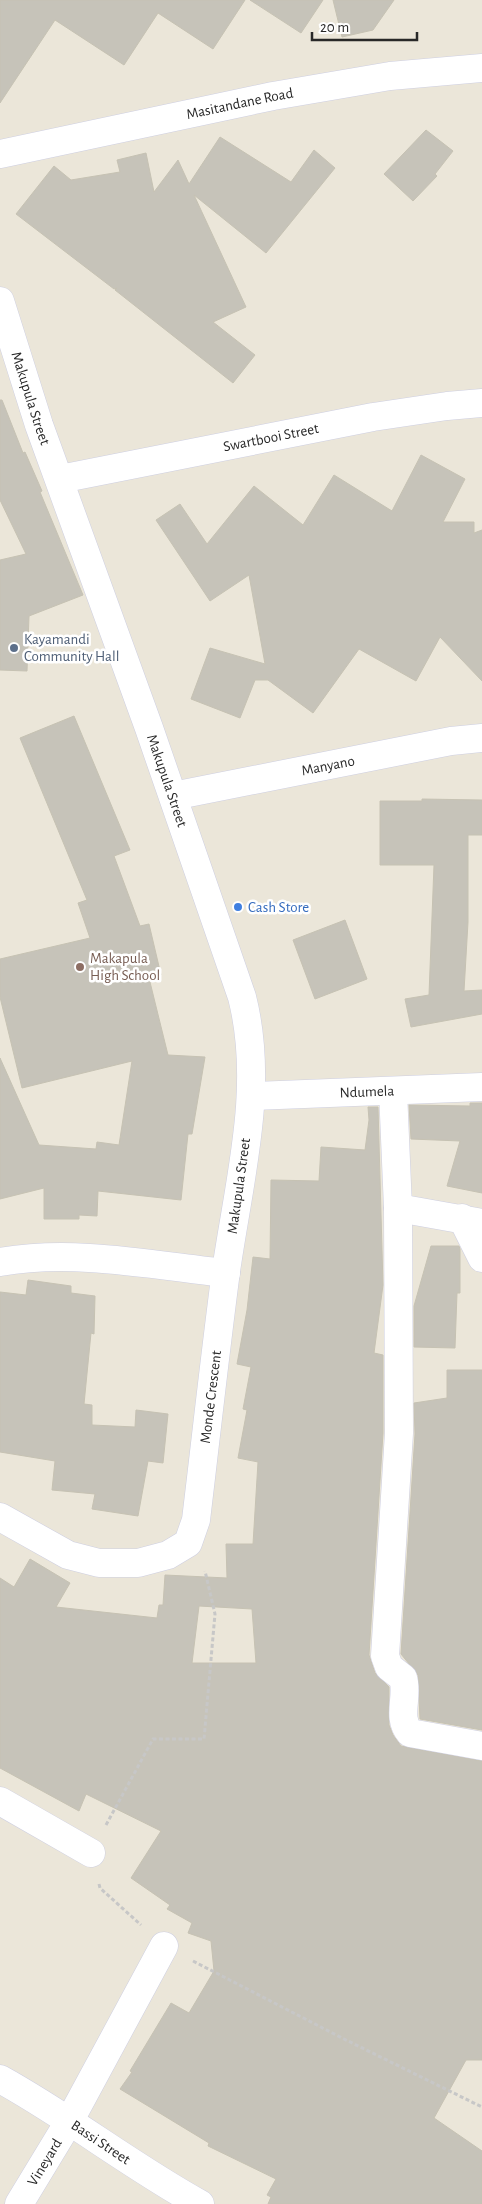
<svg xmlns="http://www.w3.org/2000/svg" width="482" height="2204" font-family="'Alegreya Sans',sans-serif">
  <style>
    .building { fill: #c6c3b9; stroke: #c6c2b3; fill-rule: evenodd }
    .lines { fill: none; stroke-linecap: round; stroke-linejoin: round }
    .street-casing { stroke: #cecfe1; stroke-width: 29 }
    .path { stroke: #c7c7c7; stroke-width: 3; stroke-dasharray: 4 2.5; stroke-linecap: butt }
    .street { stroke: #fff; stroke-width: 28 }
    .service-dot { fill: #5c6f8a; stroke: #fff; stroke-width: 2 }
    .shop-dot { fill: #3f7fe0; stroke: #fff; stroke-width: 2 }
    .education-dot { fill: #8d6e63; stroke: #fff; stroke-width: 2 }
    .labels { text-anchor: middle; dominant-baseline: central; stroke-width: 5; stroke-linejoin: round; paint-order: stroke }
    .street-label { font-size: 15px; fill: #282828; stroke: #fff }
    .service-label { font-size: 15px; fill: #4e5e75; stroke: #fff; text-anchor: start }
    .shop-label { font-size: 15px; fill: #366cbe; stroke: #fff; text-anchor: start }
    .education-label { font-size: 15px; fill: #785e54; stroke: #fff; text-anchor: start }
  </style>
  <rect width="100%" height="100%" fill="#ebe6d9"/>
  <g class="building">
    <polygon points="0,0 245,0 213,49 158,13 124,65 55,20 0,103"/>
    <polygon points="250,0 323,0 301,33"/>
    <polygon points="333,0 394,0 373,30 342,37"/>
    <polygon points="426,130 453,151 435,174 437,176 413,201 384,174"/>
    <polygon points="220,137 291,182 314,150 335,168 266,253 194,195 246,307 213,322 255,355 233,383 115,290 117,288 114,289 16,214 54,166 71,180 120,172 117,160 146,153 154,192 178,160 189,184"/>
    <polygon points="0,400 2,400 23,453 25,452 42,491 40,492 83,595 29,616 27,671 0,670 0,560 26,554 0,500"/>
    <polygon points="421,455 465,479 443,522 474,522 474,533 482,530 482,681 440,637 416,681 359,649 313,713 268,680 255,680 240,718 191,699 210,648 265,664 249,575 210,601 156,520 180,504 207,544 254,486 303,525 334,475 392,511"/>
    <polygon points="74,716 130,850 114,856 140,926 149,924 161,975 149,978 168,1055 205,1057 192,1134 188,1134 181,1200 98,1191 97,1216 79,1215 79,1219 44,1219 44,1188 0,1199 0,1058 39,1145 96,1149 97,1142 119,1145 132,1061 22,1088 0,997 0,959 90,938 78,903 87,900 20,738"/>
    <polygon points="422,799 482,800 482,835 468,835 468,922 464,991 482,990 482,1014 411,1027 405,999 429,995 434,865 380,865 380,801 422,801"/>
    <polygon points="345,920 367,979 315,999 293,940"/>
    <polygon points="470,1103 482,1103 482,1193 447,1186 460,1141 411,1139 409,1105 470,1106"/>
    <path d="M368 1107H378L383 1285 374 1353 383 1355V1433L369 1655 375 1673 389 1687V1725L393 1735 401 1746 482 1761V2060H466L434 2118 482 2151V2204H268L271 2197 267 2195 276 2179 208 2146 209 2143 120 2089 132 2072 130 2071 171 2003 189 2013 214 1971 211 1941 188 1933 192 1923 167 1909 170 1905 131 1878 161 1831 86 1794 79 1811 0 1768V1578L14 1587 30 1559 70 1583 56 1607 157 1618 159 1605H163L165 1575 227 1578 226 1544H253L258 1462 238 1458 247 1410 243 1409 251 1367 237 1364 247 1310 253 1257 270 1259 271 1180 319 1181 321 1147 365 1150 369 1120ZM199 1606 252 1609 256 1663H192Z"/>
    <polygon points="431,1246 459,1246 460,1249 460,1293 457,1293 455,1348 414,1347 414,1306"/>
    <polygon points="28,1280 71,1286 71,1293 95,1296 94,1334 91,1333 84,1404 92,1405 92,1425 135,1427 136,1410 168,1414 163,1463 148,1461 138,1516 92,1509 95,1494 52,1490 55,1461 0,1452 0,1292 26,1295"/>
    <polygon points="447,1370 482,1370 482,1730 420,1719 418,1675 401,1654 415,1434 414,1403 447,1398"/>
  </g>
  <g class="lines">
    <g class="street-casing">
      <g id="street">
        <path id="s1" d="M0 154 273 96 390 76 482 68"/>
        <path id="s2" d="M0 301 39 425 149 728 242 997C265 1087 239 1180 226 1271 215 1354 206 1437 196 1520L188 1543 168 1555 138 1563H99L68 1555 0 1517"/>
        <path id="s3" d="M60 479 373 417 447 406 482 403"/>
        <path id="s4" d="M173 796 451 741 482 738"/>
        <path d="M393 1091 398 1208 399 1433 385 1656 389 1667 403 1678C409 1696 396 1717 410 1733L482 1746"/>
        <path id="s5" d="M252 1096 482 1087"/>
        <polyline points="398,1208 482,1223"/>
        <polyline points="462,1218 482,1258"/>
        <path d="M0 1262C74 1249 152 1265 226 1273"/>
        <polyline points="0,1801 91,1853"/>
        <path id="s6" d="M0 2079C69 2117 131 2166 200 2204"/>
        <path id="s7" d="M19 2204 70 2120 164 1946"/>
      </g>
    </g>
    <g class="path">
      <polyline points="106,1825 153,1739 204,1739 215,1614 205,1571"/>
      <polyline points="99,1884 100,1888 141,1925"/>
      <polyline points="193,1961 344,2039 482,2107"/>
    </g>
    <use href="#street" class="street"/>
  </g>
  <circle class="service-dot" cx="14" cy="648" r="5"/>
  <circle class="shop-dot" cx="238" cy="907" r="5"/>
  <circle class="education-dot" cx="80" cy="967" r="5"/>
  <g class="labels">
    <g class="street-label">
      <text stroke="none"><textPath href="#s1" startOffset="245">Masitandane Road</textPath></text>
      <text stroke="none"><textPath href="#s2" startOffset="102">Makupula Street</textPath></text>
      <text stroke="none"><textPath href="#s3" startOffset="215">Swartbooi Street</textPath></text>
      <text stroke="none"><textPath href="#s4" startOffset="158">Manyano</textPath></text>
      <text stroke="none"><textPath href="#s2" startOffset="508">Makupula Street</textPath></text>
      <text stroke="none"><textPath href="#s5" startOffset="115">Ndumela</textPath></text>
      <text transform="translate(239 1186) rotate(-82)">Makupula Street</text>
      <text transform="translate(211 1397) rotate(-83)">Monde Crescent</text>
      <text stroke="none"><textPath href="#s6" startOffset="119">Bassi Street</textPath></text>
      <text stroke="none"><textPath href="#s7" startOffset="49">Vineyard</textPath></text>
    </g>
    <g class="service-label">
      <text x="24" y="639">Kayamandi<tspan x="24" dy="17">Community Hall</tspan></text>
    </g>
    <g class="shop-label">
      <text x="248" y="907">Cash Store</text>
    </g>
    <g class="education-label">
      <text x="90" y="958">Makapula<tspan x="90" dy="17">High School</tspan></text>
    </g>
  </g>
  <path d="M312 32v8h105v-8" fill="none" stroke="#282828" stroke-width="2.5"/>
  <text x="320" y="32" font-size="15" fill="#282828" stroke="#ffffff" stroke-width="4" paint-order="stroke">20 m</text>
</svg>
